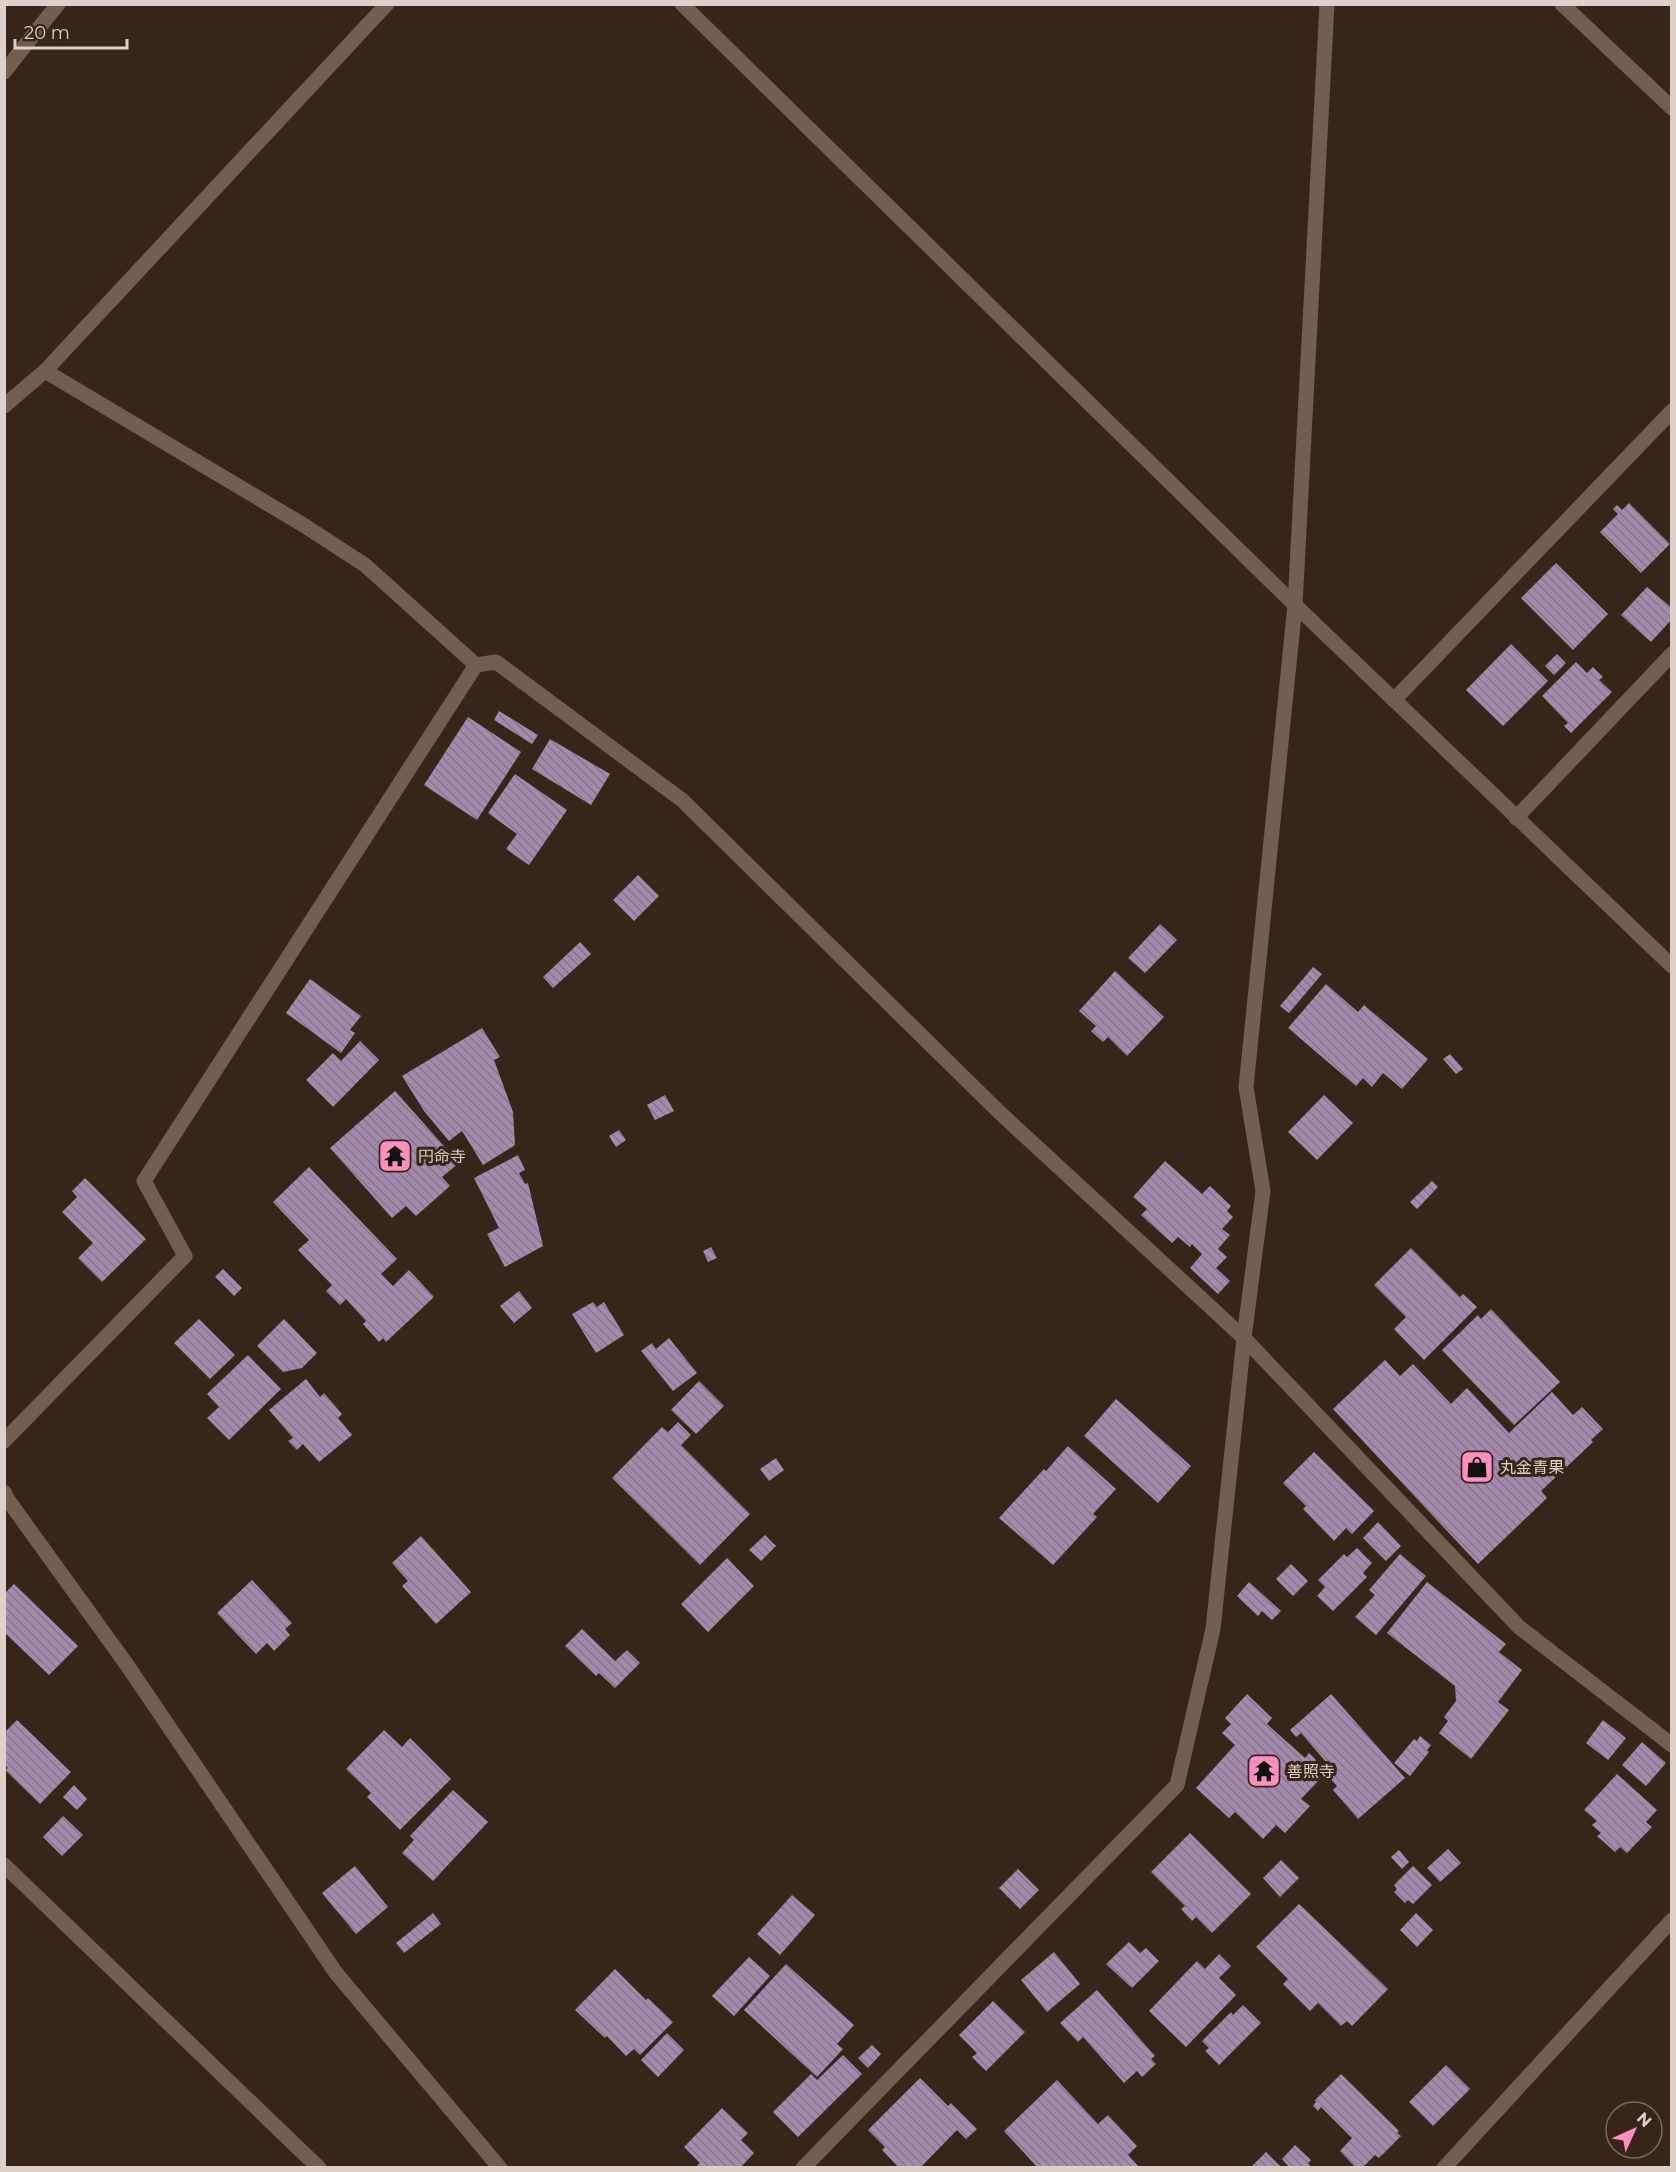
<svg xmlns="http://www.w3.org/2000/svg" width="1676" height="2172" font-family="Montserrat,'Noto Sans JP',sans-serif">
  <style>
    .building { fill: url(#building-back-hatch) }
    .lines { fill: none; stroke-linecap: round; stroke-linejoin: round }
    .lane { stroke: #745e51; stroke-width: 15 }
    .street { stroke: #745e51; stroke-width: 15 }
    .labels { text-anchor: middle; dominant-baseline: central; stroke-width: 6; stroke-linejoin: round; paint-order: stroke }
    .poi-label { font-size: 16px; fill: #ded1ca; stroke: #38251a; text-anchor: start }
  </style>
  <defs>
    <pattern id="building-back-hatch" width="6" height="6" patternUnits="userSpaceOnUse" patternTransform="scale(1.5)"><rect width="6" height="6" fill="#a48bae"/><path d="M-1 5l2 2M0 0l6 6M5-1l2 2" fill="none" stroke="#87748c"/></pattern>
  </defs>
  <rect width="100%" height="100%" fill="#38251a"/>
  <g class="building">
    <polygon points="1629,503 1670,544 1641,573 1600,532 1618,514 1613,509 1617,505 1622,510"/>
    <polygon points="1556,563 1608,614 1573,650 1521,598"/>
    <polygon points="1647,587 1672,608 1672,619 1651,642 1621,615"/>
    <polygon points="1511,644 1548,681 1503,726 1466,690"/>
    <polygon points="1557,654 1566,663 1554,675 1545,666"/>
    <polygon points="1576,662 1587,673 1593,667 1603,677 1599,680 1612,692 1571,733 1564,726 1568,723 1542,696"/>
    <polygon points="499,711 538,735 532,744 494,720"/>
    <polygon points="468,717 521,752 477,820 424,785"/>
    <polygon points="550,739 610,774 591,805 532,769"/>
    <polygon points="515,774 567,810 529,865 506,849 517,834 488,813"/>
    <polygon points="638,875 659,896 634,921 613,900"/>
    <polygon points="1160,924 1177,940 1145,973 1128,958"/>
    <polygon points="580,942 591,954 553,988 543,977"/>
    <polygon points="1313,967 1322,974 1289,1013 1280,1006"/>
    <polygon points="1115,971 1164,1017 1127,1056 1108,1037 1103,1042 1091,1031 1096,1026 1079,1011"/>
    <polygon points="310,979 361,1016 350,1030 355,1033 341,1053 286,1013"/>
    <polygon points="1326,984 1358,1012 1364,1005 1428,1059 1402,1089 1383,1073 1372,1087 1363,1078 1356,1086 1288,1028"/>
    <polygon points="482,1028 500,1057 494,1060 513,1112 515,1145 483,1165 462,1131 449,1141 424,1111 402,1076"/>
    <polygon points="360,1041 379,1060 333,1107 306,1080 333,1053 341,1061"/>
    <polygon points="1450,1054 1463,1069 1456,1074 1443,1059"/>
    <polygon points="395,1091 459,1163 442,1177 450,1186 416,1216 406,1206 392,1218 330,1148"/>
    <polygon points="665,1095 674,1111 655,1120 647,1105"/>
    <polygon points="1324,1095 1353,1123 1317,1160 1288,1132"/>
    <polygon points="619,1130 626,1140 616,1147 609,1136"/>
    <polygon points="518,1155 525,1170 519,1173 525,1184 528,1183 543,1246 505,1267 487,1234 499,1228 474,1178"/>
    <polygon points="1165,1161 1202,1194 1210,1186 1231,1206 1227,1211 1233,1217 1222,1229 1230,1235 1218,1249 1227,1257 1216,1268 1230,1281 1218,1294 1190,1268 1202,1254 1192,1244 1190,1247 1178,1237 1172,1243 1141,1215 1147,1209 1133,1197"/>
    <polygon points="309,1167 397,1259 381,1274 393,1286 409,1270 434,1297 386,1342 383,1338 379,1342 363,1324 366,1321 346,1299 340,1305 326,1291 332,1285 298,1250 309,1240 273,1202"/>
    <polygon points="85,1178 146,1239 102,1282 78,1258 93,1243 62,1212 77,1197 72,1191"/>
    <polygon points="1432,1181 1438,1187 1417,1209 1410,1202"/>
    <polygon points="711,1247 717,1258 708,1262 703,1251"/>
    <polygon points="1411,1248 1460,1297 1463,1294 1477,1307 1424,1360 1394,1329 1406,1317 1374,1285"/>
    <polygon points="223,1269 242,1288 234,1296 215,1277"/>
    <polygon points="519,1291 532,1308 514,1323 500,1306"/>
    <polygon points="593,1302 597,1307 604,1302 624,1335 596,1353 572,1314"/>
    <polygon points="1491,1309 1560,1382 1514,1425 1442,1350 1478,1315 1481,1319"/>
    <polygon points="199,1319 235,1355 210,1379 174,1343"/>
    <polygon points="284,1319 317,1353 302,1368 283,1372 257,1346"/>
    <polygon points="669,1338 697,1373 673,1391 641,1351 652,1343 656,1349"/>
    <polygon points="248,1355 281,1389 229,1440 207,1418 219,1407 207,1394"/>
    <polygon points="1385,1360 1400,1376 1413,1364 1451,1404 1467,1388 1509,1433 1552,1392 1573,1415 1582,1407 1603,1429 1591,1440 1593,1442 1541,1491 1547,1498 1478,1564 1333,1409"/>
    <polygon points="306,1379 320,1397 324,1393 342,1414 338,1418 352,1435 319,1462 303,1444 297,1450 288,1441 293,1438 269,1410"/>
    <polygon points="699,1381 724,1406 696,1434 671,1410"/>
    <polygon points="1116,1399 1191,1466 1158,1503 1084,1436"/>
    <polygon points="678,1422 691,1435 681,1445 750,1514 700,1565 612,1478 662,1427 668,1432"/>
    <polygon points="1068,1446 1116,1489 1093,1514 1097,1517 1053,1565 999,1518 1044,1469 1046,1471"/>
    <polygon points="1314,1452 1374,1511 1352,1534 1346,1528 1334,1541 1303,1509 1306,1506 1283,1483"/>
    <polygon points="776,1458 784,1470 769,1481 760,1469"/>
    <polygon points="1378,1522 1401,1546 1386,1561 1363,1538"/>
    <polygon points="765,1535 776,1546 761,1561 749,1550"/>
    <polygon points="421,1536 471,1592 436,1624 402,1586 408,1581 392,1563"/>
    <polygon points="1357,1548 1372,1563 1363,1573 1367,1577 1333,1611 1317,1596 1325,1587 1318,1580 1344,1554 1347,1557"/>
    <polygon points="1400,1554 1426,1576 1376,1635 1355,1617 1375,1595 1369,1590"/>
    <polygon points="727,1558 754,1586 708,1632 681,1604"/>
    <polygon points="1291,1564 1308,1581 1293,1596 1276,1579"/>
    <polygon points="252,1580 292,1623 285,1629 290,1635 274,1651 267,1643 256,1654 217,1613"/>
    <polygon points="1249,1582 1281,1611 1272,1620 1262,1611 1258,1616 1237,1596"/>
    <polygon points="1427,1582 1506,1644 1499,1652 1522,1670 1498,1702 1509,1710 1471,1759 1439,1733 1448,1721 1444,1717 1456,1701 1455,1686 1387,1633"/>
    <polygon points="14,1584 78,1646 49,1675 4,1632 4,1594"/>
    <polygon points="582,1629 615,1661 627,1650 640,1663 615,1688 599,1673 596,1676 565,1646"/>
    <polygon points="1247,1694 1272,1718 1267,1724 1305,1758 1309,1753 1316,1760 1311,1766 1322,1777 1301,1799 1310,1806 1285,1833 1276,1825 1263,1839 1235,1812 1229,1818 1196,1788 1235,1745 1222,1733 1231,1724 1225,1718"/>
    <polygon points="1331,1694 1405,1778 1358,1819 1333,1790 1337,1786 1320,1767 1326,1762 1301,1733 1296,1737 1290,1730"/>
    <polygon points="17,1720 71,1772 40,1804 5,1770 8,1768 4,1764 4,1733"/>
    <polygon points="1603,1720 1626,1738 1608,1760 1586,1743"/>
    <polygon points="384,1730 402,1747 410,1738 451,1779 400,1830 367,1797 371,1793 346,1769"/>
    <polygon points="1420,1736 1431,1745 1427,1750 1429,1752 1410,1776 1394,1763 1414,1739 1417,1741"/>
    <polygon points="1642,1742 1666,1763 1646,1786 1622,1765"/>
    <polygon points="1617,1774 1657,1810 1646,1822 1652,1827 1627,1853 1620,1847 1615,1852 1597,1836 1601,1833 1592,1825 1597,1821 1584,1810"/>
    <polygon points="74,1785 87,1799 77,1810 63,1797"/>
    <polygon points="453,1790 488,1822 433,1881 402,1853 414,1840 410,1836"/>
    <polygon points="63,1816 83,1835 62,1856 43,1837"/>
    <polygon points="1190,1833 1251,1894 1212,1933 1196,1917 1192,1921 1181,1909 1185,1906 1151,1872"/>
    <polygon points="1448,1849 1461,1863 1440,1882 1427,1868"/>
    <polygon points="1399,1850 1409,1862 1402,1869 1391,1857"/>
    <polygon points="1281,1860 1299,1878 1280,1897 1263,1878"/>
    <polygon points="355,1866 388,1907 356,1934 322,1893"/>
    <polygon points="1413,1866 1432,1885 1413,1904 1408,1900 1405,1903 1394,1892 1397,1889 1394,1885"/>
    <polygon points="1018,1869 1039,1890 1020,1909 999,1888"/>
    <polygon points="792,1895 815,1915 780,1955 757,1934"/>
    <polygon points="1299,1904 1388,1989 1352,2026 1347,2021 1341,2026 1318,2003 1310,2011 1283,1984 1288,1979 1256,1947"/>
    <polygon points="433,1913 441,1924 404,1953 396,1943"/>
    <polygon points="1416,1913 1433,1930 1417,1947 1400,1930"/>
    <polygon points="1129,1942 1140,1953 1146,1948 1159,1961 1132,1988 1106,1964"/>
    <polygon points="1054,1952 1080,1984 1047,2012 1021,1980"/>
    <polygon points="1219,1954 1231,1966 1219,1978 1236,1995 1186,2047 1149,2011 1197,1961 1205,1969"/>
    <polygon points="749,1957 770,1976 734,2016 712,1996"/>
    <polygon points="786,1964 854,2025 837,2044 843,2049 817,2077 744,2010"/>
    <polygon points="615,1969 646,2000 648,1998 673,2022 640,2055 634,2049 626,2056 607,2036 605,2038 575,2010"/>
    <polygon points="1097,1990 1155,2056 1151,2059 1156,2064 1142,2077 1137,2071 1124,2083 1083,2037 1078,2042 1060,2023"/>
    <polygon points="993,2001 1025,2032 986,2071 972,2057 977,2053 959,2035"/>
    <polygon points="1243,2005 1261,2023 1219,2065 1205,2051 1209,2048 1202,2041 1231,2012 1233,2015"/>
    <polygon points="667,2033 684,2050 658,2077 641,2060"/>
    <polygon points="872,2045 881,2054 868,2068 858,2058"/>
    <polygon points="843,2055 862,2074 798,2137 773,2112 811,2074 817,2080"/>
    <polygon points="1446,2065 1470,2089 1433,2126 1409,2102"/>
    <polygon points="1341,2074 1399,2131 1397,2133 1401,2136 1379,2158 1375,2155 1362,2168 1356,2168 1340,2151 1352,2138 1321,2107 1318,2111 1313,2106 1316,2102 1315,2100"/>
    <polygon points="920,2078 948,2106 951,2103 977,2129 966,2139 957,2130 920,2168 899,2168 882,2150 885,2147 868,2130"/>
    <polygon points="1057,2080 1098,2124 1108,2115 1137,2146 1128,2155 1140,2168 1038,2168 1004,2131"/>
    <polygon points="722,2108 748,2133 741,2140 754,2153 740,2168 699,2168 697,2165 700,2163 684,2147"/>
    <polygon points="1295,2145 1311,2160 1308,2163 1312,2168 1290,2168 1282,2159"/>
    <polygon points="1266,2152 1282,2168 1250,2168"/>
  </g>
  <g class="lines">
    <polyline class="lane" points="1516,818 1672,654"/>
    <g class="street">
      <polyline points="682,4 1295,605 1672,966"/>
      <polyline points="1562,4 1672,108"/>
      <polyline points="4,72 58,4"/>
      <polyline points="45,371 305,526 365,565 476,665"/>
      <polyline points="4,406 45,371 387,4"/>
      <polyline points="1394,700 1672,411"/>
      <polyline points="4,1441 185,1256 144,1181 476,665 496,662 682,800 998,1111 1244,1338 1519,1627 1672,1745"/>
      <polyline points="4,1492 8,1500 127,1665 336,1973 500,2168"/>
      <polyline points="4,1865 319,2168"/>
      <polyline points="803,2168 1177,1785 1213,1629 1244,1338 1263,1191 1246,1087 1295,605 1327,4"/>
      <polyline points="1444,2168 1672,1920"/>
    </g>
  </g>
  <defs>
    <g id="temple-square" transform="scale(1.725)"><rect x="-9" y="-9" width="18" height="18" rx="4" fill="#fd8ec0" stroke="#38251a"/><path d="M0-6L5-2H3V0L6.5 2.5H4V6H1.5V3h-3V6H-4V2.5H-6.5L-3 0V-2H-5Z" fill="#111"/></g>
    <g id="shop-square" transform="scale(1.725)"><rect x="-9" y="-9" width="18" height="18" rx="4" fill="#fd8ec0" stroke="#38251a"/><path d="M-5-2.5h2.3a2.7 3.5 0 0 1 5.4 0H5L5.5 6h-11ZM-1.5-2.5h3a1.5 2.3 0 0 0-3 0Z" fill="#111"/></g>
  </defs>
  <g fill-rule="evenodd">
    <use href="#temple-square" x="395" y="1156"/>
    <use href="#shop-square" x="1477" y="1467"/>
    <use href="#temple-square" x="1264" y="1771"/>
  </g>
  <g class="labels">
    <g class="poi-label">
      <text x="418" y="1156">円命寺</text>
      <text x="1500" y="1467">丸金青果</text>
      <text x="1287" y="1771">善照寺</text>
    </g>
  </g>
  <rect width="1676" height="2172" fill="none" stroke="#ded1ca" stroke-width="12"/>
  <g transform="translate(1634 2130) rotate(45)"><circle r="28" fill="#38251a" stroke="#7a6a60" stroke-width="1.5"/>
  <path d="M0-4.5L10 22L0 15L-10 22Z" fill="#fd8ec0"/>
  <text y="-9" font-size="16" font-weight="bold" text-anchor="middle" fill="#ded1ca">N</text>
  </g>
  <path d="M15 39v9h112v-9" fill="none" stroke="#ded1ca" stroke-width="3"/>
  <text x="24" y="39" font-size="18" fill="#ded1ca" stroke="#38251a" stroke-width="4.5" paint-order="stroke">20 m</text>
</svg>
